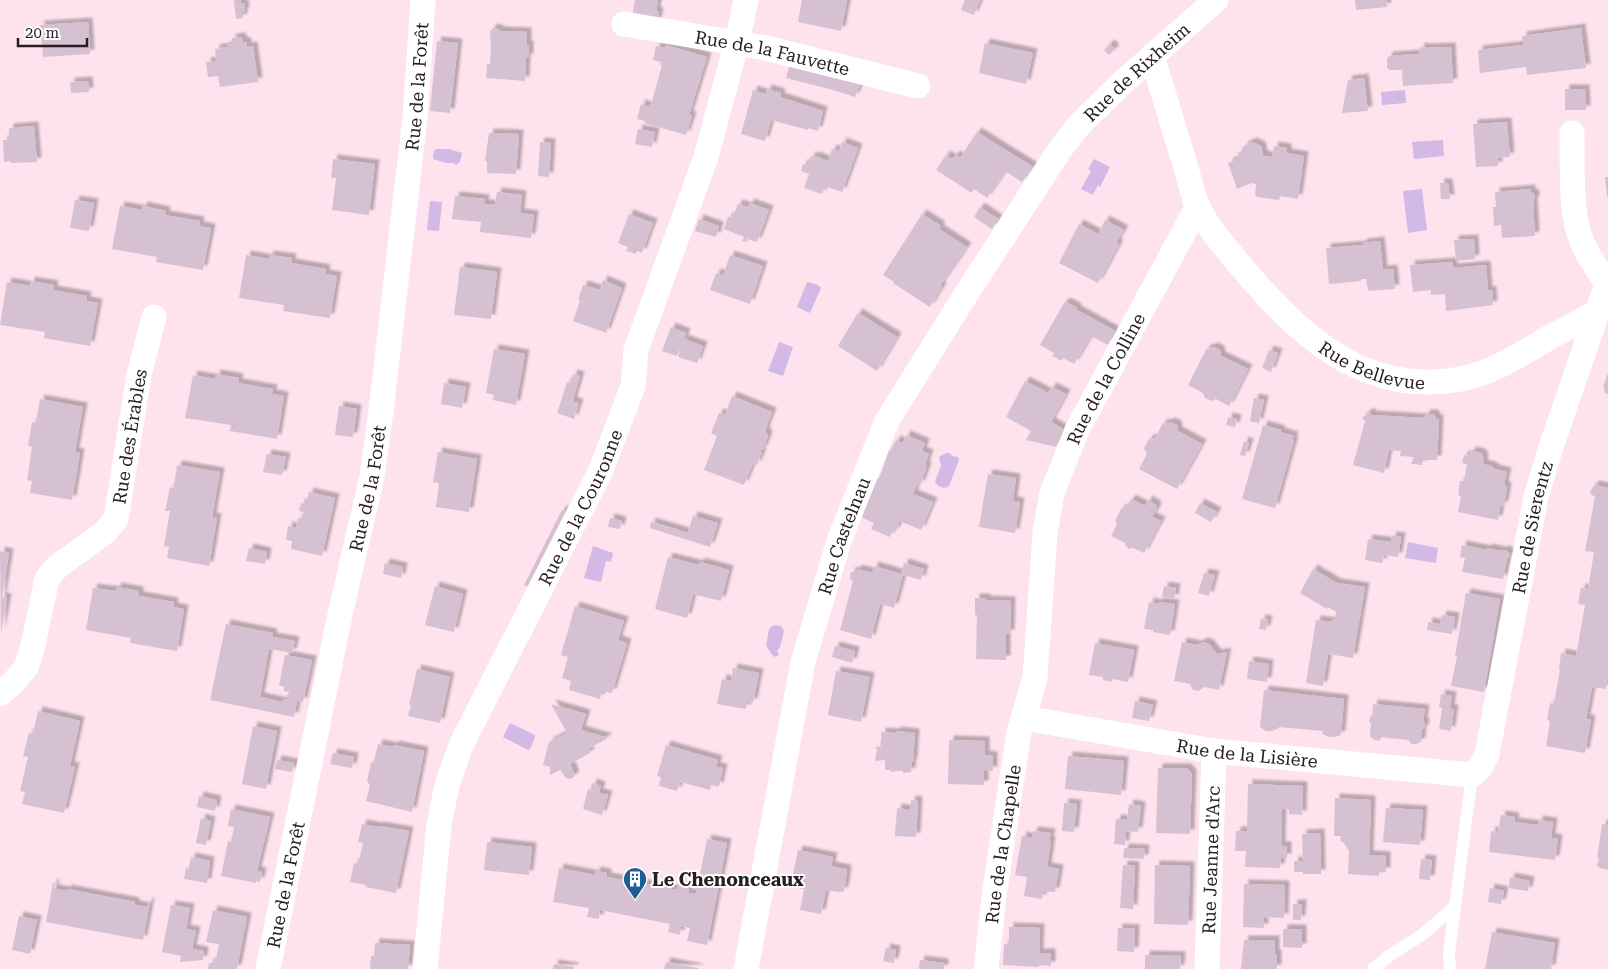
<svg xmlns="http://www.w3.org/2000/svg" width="1608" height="969" font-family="'Roboto Serif',serif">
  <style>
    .water { fill: #d2b9e6 }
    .building { fill: #d6c1d3; filter: url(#shadow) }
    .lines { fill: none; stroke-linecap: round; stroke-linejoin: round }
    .lane { stroke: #fff; stroke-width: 12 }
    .street { stroke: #fff; stroke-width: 25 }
    .labels { text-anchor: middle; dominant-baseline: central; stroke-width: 4; stroke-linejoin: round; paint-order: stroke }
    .street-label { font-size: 18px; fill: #271e22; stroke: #fff }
    .poi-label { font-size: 18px; font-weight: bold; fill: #271e22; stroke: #fff; text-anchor: start }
  </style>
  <defs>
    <filter id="shadow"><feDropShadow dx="4.5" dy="-4.5" stdDeviation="1" flood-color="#0004"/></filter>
  </defs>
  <rect width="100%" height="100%" fill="#fee2ed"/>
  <g class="water">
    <polygon points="1405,90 1406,103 1382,105 1381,92"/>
    <polygon points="1443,140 1444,156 1414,159 1412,142"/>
    <polygon points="438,149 449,149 462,153 460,162 456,165 453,163 446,163 433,159 434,150"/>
    <polygon points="1094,159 1110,167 1100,187 1098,185 1093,195 1081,189 1091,171 1088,169"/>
    <polygon points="1422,189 1427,230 1408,233 1403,191"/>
    <polygon points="430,201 442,202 439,231 427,230"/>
    <polygon points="807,282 818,285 821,288 810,313 797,307"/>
    <polygon points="779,342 793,347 783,376 768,371"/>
    <polygon points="947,453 950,453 952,456 958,457 959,460 949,486 944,488 938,486 935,482 941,466 939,458 940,456"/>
    <polygon points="1408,542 1438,548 1436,563 1405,558"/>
    <polygon points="593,546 613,553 611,562 606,561 601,582 584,578"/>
    <polygon points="774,625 781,626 784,631 780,647 777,651 779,655 775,657 771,654 770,651 766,646 769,629"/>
    <polygon points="510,723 535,735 535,737 530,749 528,750 503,737"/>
  </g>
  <g class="building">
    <polygon points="234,0 241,0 241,4 244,3 245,12 243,12 243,18 236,19"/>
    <polygon points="635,0 658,0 656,11 659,12 657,22 632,18"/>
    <polygon points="802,0 847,0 841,31 798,22"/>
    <polygon points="965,0 980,0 974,15 961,10"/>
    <polygon points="1355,0 1386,0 1387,7 1356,10"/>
    <polygon points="88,22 90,54 43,57 40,25"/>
    <polygon points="493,28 498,29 500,31 527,32 527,45 529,45 529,58 526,58 525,81 486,78 487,64 490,64 491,46 490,31"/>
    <polygon points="1581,28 1586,68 1527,75 1526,67 1480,73 1478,50 1524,45 1522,36"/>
    <polygon points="241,37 243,42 247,42 247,47 253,46 258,82 220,87 218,76 208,77 206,62 216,61 215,49 227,47 227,45 231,44 232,38"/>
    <polygon points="437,41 458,43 450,113 430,111"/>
    <polygon points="985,43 1033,53 1026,84 979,73"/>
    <polygon points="1110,44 1115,49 1109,55 1104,50"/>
    <polygon points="666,45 707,57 689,115 692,116 686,135 645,123 645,121 637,119 641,104 649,107 650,104 651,105 662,65 660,65 661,62 653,60 656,46 665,48"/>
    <polygon points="1420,47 1426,48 1451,47 1453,83 1403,86 1402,70 1390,70 1387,68 1387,59 1389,56 1419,54"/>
    <polygon points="791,60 838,72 834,85 838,77 860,84 855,97 833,90 786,78"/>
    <polygon points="1364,78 1368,111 1342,113 1348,80"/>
    <polygon points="88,81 89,92 71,93 70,82"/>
    <polygon points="767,89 781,93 780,97 823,111 818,131 808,128 808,130 771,120 765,141 741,134 753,90 766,94"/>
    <polygon points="1565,89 1585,89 1586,110 1565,110"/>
    <polygon points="1507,122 1510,157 1498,158 1498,166 1476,167 1473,124"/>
    <polygon points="34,126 37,162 11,163 10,161 4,162 3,140 9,140 9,128"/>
    <polygon points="638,129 655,132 652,147 635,144"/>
    <polygon points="977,132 1033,167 1022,182 1005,171 987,198 974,189 972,193 936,170 946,155 952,159 956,155 960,158"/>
    <polygon points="489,133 519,134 516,174 487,173 487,161 485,161"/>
    <polygon points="540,142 551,143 549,177 538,176"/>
    <polygon points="842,142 858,148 842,192 825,186 822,194 804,188 809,174 801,171 803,164 808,165 811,156 815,158 815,156 828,161 832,149 839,151"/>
    <polygon points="1252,142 1261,146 1263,155 1265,155 1265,156 1272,157 1274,146 1287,148 1287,153 1304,156 1298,199 1280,196 1279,200 1257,197 1255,194 1256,184 1251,183 1237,189 1228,163 1237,159 1239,151 1241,152 1244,146"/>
    <polygon points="333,159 375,164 369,215 332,210 336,178 331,178"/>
    <polygon points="1605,177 1608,177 1608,197 1607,197"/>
    <polygon points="1440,183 1448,183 1450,199 1441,199"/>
    <polygon points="1531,189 1531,192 1535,195 1535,199 1533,203 1535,236 1502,238 1501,225 1494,226 1493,207 1496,207 1495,192"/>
    <polygon points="497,192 522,195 520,213 534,215 531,238 480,232 481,222 452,219 455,196 485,199 484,204 495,205"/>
    <polygon points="75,200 94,203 89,231 70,228"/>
    <polygon points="750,203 769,210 757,242 748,239 747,242 742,241 744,237 724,229 728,217 732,218 738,204 748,207"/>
    <polygon points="120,206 142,210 143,206 166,211 165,215 200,221 199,226 211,228 203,270 156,262 157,257 112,249"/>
    <polygon points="980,207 998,219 992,229 974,217"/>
    <polygon points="629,214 653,223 642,253 637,251 636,254 626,251 628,247 618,243"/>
    <polygon points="922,214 941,226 939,229 967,247 940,286 942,287 930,307 893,283 894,282 883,275"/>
    <polygon points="699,219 719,226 716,237 695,231"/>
    <polygon points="1105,220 1124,230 1116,243 1119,244 1098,283 1059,263 1079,224 1098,234"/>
    <polygon points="1474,239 1475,259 1456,261 1454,240"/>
    <polygon points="1380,241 1383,270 1393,269 1395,289 1368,291 1366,279 1361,279 1361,281 1329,284 1326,248 1363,245 1363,243"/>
    <polygon points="246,255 269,259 269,255 292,258 291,263 326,269 325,274 337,276 330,318 283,311 284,305 239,298"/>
    <polygon points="730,255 763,266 750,304 710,290 716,273 723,275"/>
    <polygon points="1453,262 1453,268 1486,265 1488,291 1492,290 1493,305 1446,311 1445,294 1431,295 1431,290 1413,292 1410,265"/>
    <polygon points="460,267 497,272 491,319 454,315"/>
    <polygon points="603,280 622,288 606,333 573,321 580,301 578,300 583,285 600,290"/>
    <polygon points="30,281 54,285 53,290 87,296 86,301 98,303 90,346 44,338 45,332 0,325 7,282 30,286"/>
    <polygon points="1064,303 1068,303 1076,307 1077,310 1115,331 1108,345 1091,336 1074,364 1063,358 1062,361 1052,356 1054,353 1040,345"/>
    <polygon points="858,313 897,337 877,371 838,346"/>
    <polygon points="671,327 686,333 677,356 662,351"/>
    <polygon points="684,339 703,346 697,363 678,357"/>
    <polygon points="1214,347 1220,350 1221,356 1248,369 1229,406 1216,399 1211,401 1205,398 1203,393 1188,385 1207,348 1208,349"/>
    <polygon points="494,349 525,354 516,405 493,400 494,395 486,393"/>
    <polygon points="1269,350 1278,353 1271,372 1262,368"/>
    <polygon points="1608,373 1608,394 1605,393 1604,388 1603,387"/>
    <polygon points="216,374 239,378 238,383 273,389 272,394 284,396 277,439 230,431 231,425 185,418 193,375 215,379"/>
    <polygon points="573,374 580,376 573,400 574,402 579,403 574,419 557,413 567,382 570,383"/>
    <polygon points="1025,381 1048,393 1052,387 1066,394 1051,422 1063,429 1056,447 1026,440 1031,431 1006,417"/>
    <polygon points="444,383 466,387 462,408 441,404"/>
    <polygon points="732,396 772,412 765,431 768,436 763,449 759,451 762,452 757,465 753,463 744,485 704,470 717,436 711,433 719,413 725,415"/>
    <polygon points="1254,398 1264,400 1259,423 1250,421"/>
    <polygon points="40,399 83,407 75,452 80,453 72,500 30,493 32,481 27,480 32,447 28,446 32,422 36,423"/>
    <polygon points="339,406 357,409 353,437 335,435"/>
    <polygon points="1369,412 1372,415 1424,418 1426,414 1434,414 1436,419 1439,419 1437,460 1422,460 1422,465 1411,464 1414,457 1400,456 1401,451 1389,450 1384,473 1353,465 1365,421 1362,418"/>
    <polygon points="1228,417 1237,419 1235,427 1226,425"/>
    <polygon points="1171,422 1177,425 1178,431 1202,444 1177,489 1139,469 1147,454 1144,448 1149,439 1155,438 1163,423 1165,424"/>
    <polygon points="1263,425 1281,430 1280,432 1294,436 1292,440 1294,440 1275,508 1242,499"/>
    <polygon points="906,435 925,443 922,451 929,454 925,465 927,466 923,478 920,485 917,484 913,494 933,502 921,530 900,521 895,532 893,531 890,537 871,529 874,523 861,517 877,478 879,479 889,450 891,450 896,440 903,443"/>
    <polygon points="1244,441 1249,443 1245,456 1240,455"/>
    <polygon points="1472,451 1481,453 1484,458 1483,464 1491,466 1495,469 1507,472 1504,484 1507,488 1504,505 1500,507 1498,520 1458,512 1461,496 1458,495 1460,481 1464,481 1467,464 1462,463 1464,455 1468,456"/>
    <polygon points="438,452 477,459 469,512 436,507 439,483 433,482"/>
    <polygon points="267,454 286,457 282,475 263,472"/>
    <polygon points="177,465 220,472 212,517 217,518 209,566 167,558 169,547 164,546 170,511 165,511 170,487 174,488"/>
    <polygon points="988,474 1016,478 1013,501 1020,502 1015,533 979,527"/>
    <polygon points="1595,485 1608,488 1608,675 1606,689 1592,687 1586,719 1591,720 1585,753 1546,746 1550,721 1547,720 1550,703 1554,704 1560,670 1559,668 1561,653 1576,656 1585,605 1578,604 1581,588 1588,589 1594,552 1585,551 1595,497 1590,493 1592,488"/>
    <polygon points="309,492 335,498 322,556 291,549 292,541 286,540 288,526 296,528 298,518 302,519 304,512 299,511 301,503 306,504"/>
    <polygon points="1131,499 1145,506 1148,500 1156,505 1157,508 1152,517 1161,521 1144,553 1133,548 1129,549 1125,545 1125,543 1111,536 1117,524 1115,521 1121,509 1125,509"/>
    <polygon points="1200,503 1217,512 1211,522 1195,513"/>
    <polygon points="562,510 572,514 535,590 524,585"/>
    <polygon points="693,516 718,523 710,547 650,528 651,522 688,533"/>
    <polygon points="610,518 622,521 620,529 608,527"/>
    <polygon points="1392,536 1401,537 1398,557 1384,555 1382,563 1365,560 1368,539 1391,542"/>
    <polygon points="1462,545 1487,550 1487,548 1501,551 1506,550 1508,552 1510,555 1507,559 1503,579 1462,572 1465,558 1460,557"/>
    <polygon points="249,548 267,552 265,564 246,561"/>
    <polygon points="0,551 9,553 2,597 7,598 1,632"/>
    <polygon points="668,557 699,565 700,562 729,570 721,601 693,594 687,618 655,609"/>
    <polygon points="385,563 403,567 401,578 383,574"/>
    <polygon points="904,563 924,569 921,580 903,575 894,608 880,604 871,639 840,630 853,581 851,580 850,577 851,572 857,571 857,569 872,573 874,566 901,574"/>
    <polygon points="1313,569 1337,583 1365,587 1353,658 1328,654 1323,686 1306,683 1316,620 1332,622 1332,619 1335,620 1336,612 1328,607 1327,609 1300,593"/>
    <polygon points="1204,573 1215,575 1209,596 1198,593"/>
    <polygon points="435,586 463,594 454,632 425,625"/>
    <polygon points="1164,586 1176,588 1174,599 1162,597"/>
    <polygon points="117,587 139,591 139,596 174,602 173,607 184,609 177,651 130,643 131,638 86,630 93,588 116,591"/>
    <polygon points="1466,593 1500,599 1484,692 1451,686 1457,656 1455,656"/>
    <polygon points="975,598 986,598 985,600 1011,601 1010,634 1006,634 1006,660 976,659 977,615 975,615"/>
    <polygon points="1149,602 1158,604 1158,602 1175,604 1170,635 1153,632 1153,630 1144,629"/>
    <polygon points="575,606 624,621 618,640 627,643 612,693 602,691 600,699 569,690 571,681 562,678 568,657 561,655"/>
    <polygon points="1442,615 1455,617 1452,634 1427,630 1428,622 1440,624"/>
    <polygon points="1261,619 1268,620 1266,630 1259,629"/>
    <polygon points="226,624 273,633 272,637 295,641 292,653 269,649 260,697 283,702 283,699 287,700 289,692 284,691 284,687 279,685 285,655 312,660 303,702 297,701 294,717 210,700"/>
    <polygon points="1182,642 1197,645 1204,642 1209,644 1217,654 1227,652 1219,690 1204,687 1199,691 1193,690 1190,684 1174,681"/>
    <polygon points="1095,643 1134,650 1128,682 1113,679 1112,682 1103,680 1103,677 1089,675"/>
    <polygon points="835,646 855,651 852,663 832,657"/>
    <polygon points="1249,661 1269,664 1267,682 1247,679"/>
    <polygon points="733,668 759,673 753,703 747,702 746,709 717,704 722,679 731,681"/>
    <polygon points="417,669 450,677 440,723 408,716 411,705 409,705"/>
    <polygon points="836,671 870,677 861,722 828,715"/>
    <polygon points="1264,690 1344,699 1341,735 1334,737 1328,737 1322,733 1323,731 1279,727 1278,729 1272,731 1266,731 1260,727"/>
    <polygon points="1441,694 1452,696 1450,709 1454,709 1451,731 1439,729 1442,708 1439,707"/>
    <polygon points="1135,701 1153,705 1149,721 1132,718"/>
    <polygon points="551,704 586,714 581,730 608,738 588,749 590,753 570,764 574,773 574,777 570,779 566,778 560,770 550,775 550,767 543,765 549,742 567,733"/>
    <polygon points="1373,704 1425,709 1423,722 1425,722 1424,729 1422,729 1421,742 1416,744 1411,744 1409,740 1387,738 1382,737 1379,741 1374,740 1370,736 1371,723 1369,723 1370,716 1372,717"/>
    <polygon points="38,711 80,721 70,766 75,767 64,813 22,804 25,792 20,791 28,757 23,756 29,733 33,734"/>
    <polygon points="253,726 277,731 266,789 242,784"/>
    <polygon points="896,731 915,733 913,762 912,762 911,772 903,773 903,771 895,771 894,772 891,772 891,770 885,770 885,760 875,761 877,749 876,749 876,746 881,747 881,732 896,733"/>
    <polygon points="949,740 985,741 985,755 993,756 993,771 984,770 984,785 948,784"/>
    <polygon points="378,744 394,747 394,745 424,751 412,812 366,801 370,785 367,781 371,763 374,761"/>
    <polygon points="666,745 718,760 716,767 723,768 719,787 711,784 710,790 680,782 677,791 659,786 661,777 657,776"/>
    <polygon points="333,753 354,757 352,768 330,764"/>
    <polygon points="1068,756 1124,761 1121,795 1065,789"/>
    <polygon points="277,760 294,763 292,772 275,769"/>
    <polygon points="1158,768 1187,768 1192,774 1190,834 1156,833"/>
    <polygon points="592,783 601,786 599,793 608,795 602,815 583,809 588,789 591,790"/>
    <polygon points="1248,784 1303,786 1302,815 1289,814 1289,810 1282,808 1281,846 1287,846 1287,858 1281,858 1280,868 1245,867 1246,851 1235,851 1236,831 1247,831"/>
    <polygon points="199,796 217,800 215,811 197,807"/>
    <polygon points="1335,798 1371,800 1369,855 1386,856 1386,872 1379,872 1379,876 1348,874 1349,851 1343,842 1340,841 1341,836 1334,836"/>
    <polygon points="911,800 918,801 916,837 895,836 897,808 910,810"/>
    <polygon points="1064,803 1077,804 1074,832 1062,831"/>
    <polygon points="1129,804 1141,806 1138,832 1126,831 1125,845 1114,844 1116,819 1127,820"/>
    <polygon points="1386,808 1423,810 1420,845 1383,842"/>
    <polygon points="231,809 270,817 257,871 262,872 260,882 256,881 256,883 221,876 228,841 231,842 234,827 228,826"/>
    <polygon points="1501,815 1515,817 1514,822 1538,825 1538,820 1553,822 1551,838 1558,839 1555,860 1489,852 1491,831 1498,832"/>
    <polygon points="201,818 211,821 206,845 196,843"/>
    <polygon points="362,824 378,827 379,826 409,831 396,893 366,887 366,885 350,882 354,863 358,864 363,843 358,842"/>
    <polygon points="1602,824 1608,825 1608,870 1600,868 1597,866 1599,858 1597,858"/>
    <polygon points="1033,831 1051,833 1049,841 1051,841 1047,867 1059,869 1055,892 1043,891 1042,899 1024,896 1027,877 1015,875 1022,836 1032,838"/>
    <polygon points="1320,833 1321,874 1303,874 1303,872 1294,872 1294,861 1303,861 1302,834"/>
    <polygon points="707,839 727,843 707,945 687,941 690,928 681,926 680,935 668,932 670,924 600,910 599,919 587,917 589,908 553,902 559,868 595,875 596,871 607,873 607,877 677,890 678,886 689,888 688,893 696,894"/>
    <polygon points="487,842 532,847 529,875 484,870"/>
    <polygon points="1124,848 1145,849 1144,859 1123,858"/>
    <polygon points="798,850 833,857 831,866 846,869 847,872 844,891 840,892 826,890 821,914 800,910 804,889 791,887 794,869"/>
    <polygon points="191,857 210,861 207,883 184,879 186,868 189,869"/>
    <polygon points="1421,859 1432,860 1430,880 1419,879"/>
    <polygon points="1123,865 1135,866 1133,909 1120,908"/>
    <polygon points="1155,865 1190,866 1188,925 1154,924"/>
    <polygon points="1510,877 1530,881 1528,891 1509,888"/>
    <polygon points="53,883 55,883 54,889 67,891 67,889 135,902 135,905 147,907 148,902 150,902 143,940 46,922"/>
    <polygon points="1244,884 1285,885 1284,918 1264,917 1264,928 1243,927"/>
    <polygon points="1490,888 1504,891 1501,904 1488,902"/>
    <polygon points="1293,904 1302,904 1301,920 1293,920"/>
    <polygon points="171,905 190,908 186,929 196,931 192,949 204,951 203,960 180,962 181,956 162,952"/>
    <polygon points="213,910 247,917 237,969 208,969 209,963 213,963 214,959 216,960 219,944 206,942"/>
    <polygon points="19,916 37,920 30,954 12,950"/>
    <polygon points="1009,927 1040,928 1039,953 1051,953 1051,966 1039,965 1039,967 1003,965 1004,944 1009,944"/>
    <polygon points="1118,928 1135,929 1134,952 1117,951"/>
    <polygon points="1283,929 1302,929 1302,948 1283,947"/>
    <polygon points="1492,932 1555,943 1551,969 1485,969"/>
    <polygon points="1244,940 1275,940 1275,954 1277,954 1277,969 1241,969"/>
    <polygon points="375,943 410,945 408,969 370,969 371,956 374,956"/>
    <polygon points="886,948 896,950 894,963 883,961"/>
    <polygon points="1145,955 1181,956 1180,969 1145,969"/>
    <polygon points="920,960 944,963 944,969 919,969"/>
    <polygon points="666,962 698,968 698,969 664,969"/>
    <polygon points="554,964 574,967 574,969 553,969"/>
  </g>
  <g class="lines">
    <g class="lane">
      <polyline points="1373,969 1389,956 1422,935 1455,906"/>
      <polyline points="1450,969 1449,953 1472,775"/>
    </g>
    <g class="street">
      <path id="s1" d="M624 24 766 48 918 86"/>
      <path id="s2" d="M1152 56C1162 90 1173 124 1183 158 1188 173 1191 190 1197 205 1205 224 1227 250 1241 266 1298 335 1365 397 1461 379 1496 372 1522 353 1552 336 1567 328 1581 321 1596 313"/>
      <path d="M1572 133C1573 166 1569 214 1583 244 1589 258 1598 270 1607 283"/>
      <path id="s3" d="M0 694 14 682 26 667 32 650 47 579 57 567 105 532 116 519 139 375 154 317"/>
      <path id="s4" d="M1024 718 1214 751 1472 775 1480 768 1487 754 1536 497 1550 450 1608 281"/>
      <path id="s5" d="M268 969 341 610 372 477 381 411 415 117 423 0"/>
      <path id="s6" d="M425 969 439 825 447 785 461 745 601 470 633 386 636 350 706 157 737 42 746 0"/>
      <path id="s7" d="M746 969 803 662 840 538 887 421 963 299 1061 148 1080 124 1122 83 1216 0"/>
      <path id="s8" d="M986 969 994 896 1019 732 1035 678 1045 533 1052 493 1077 430 1198 206"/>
      <path id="s9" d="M1207 969 1214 751"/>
    </g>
  </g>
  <defs>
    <g id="building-pin" transform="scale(1.25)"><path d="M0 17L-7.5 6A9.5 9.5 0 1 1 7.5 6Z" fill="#1f5e94" stroke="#fff"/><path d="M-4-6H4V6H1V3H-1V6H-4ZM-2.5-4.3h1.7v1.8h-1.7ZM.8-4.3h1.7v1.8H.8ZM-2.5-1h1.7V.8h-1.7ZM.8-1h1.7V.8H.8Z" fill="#fff"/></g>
  </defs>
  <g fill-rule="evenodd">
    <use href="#building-pin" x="635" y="879"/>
  </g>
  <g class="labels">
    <g class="street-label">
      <text stroke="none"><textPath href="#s1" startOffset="151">Rue de la Fauvette</textPath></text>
      <text stroke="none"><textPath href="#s7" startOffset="999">Rue de Rixheim</textPath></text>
      <text stroke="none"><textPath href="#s5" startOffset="896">Rue de la Forêt</textPath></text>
      <text stroke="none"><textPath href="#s2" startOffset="400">Rue Bellevue</textPath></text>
      <text stroke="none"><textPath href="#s8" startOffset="608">Rue de la Colline</textPath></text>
      <text stroke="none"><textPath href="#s3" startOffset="304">Rue des Érables</textPath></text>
      <text stroke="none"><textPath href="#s5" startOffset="491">Rue de la Forêt</textPath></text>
      <text stroke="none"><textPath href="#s6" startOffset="494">Rue de la Couronne</textPath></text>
      <text stroke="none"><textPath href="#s4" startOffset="709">Rue de Sierentz</textPath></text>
      <text stroke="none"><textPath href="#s7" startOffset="445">Rue Castelnau</textPath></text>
      <text stroke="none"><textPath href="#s4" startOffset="226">Rue de la Lisière</textPath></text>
      <text stroke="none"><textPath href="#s8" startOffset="126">Rue de la Chapelle</textPath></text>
      <text stroke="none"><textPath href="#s9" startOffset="109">Rue Jeanne d'Arc</textPath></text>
      <text stroke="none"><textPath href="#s5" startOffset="86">Rue de la Forêt</textPath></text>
    </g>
    <g class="poi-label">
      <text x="652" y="879">Le Chenonceaux</text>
    </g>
  </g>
  <path d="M18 38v8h69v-8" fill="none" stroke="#271e22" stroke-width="2.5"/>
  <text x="25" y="38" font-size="15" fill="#271e22" stroke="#ffffff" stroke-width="4" paint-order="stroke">20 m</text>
</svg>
